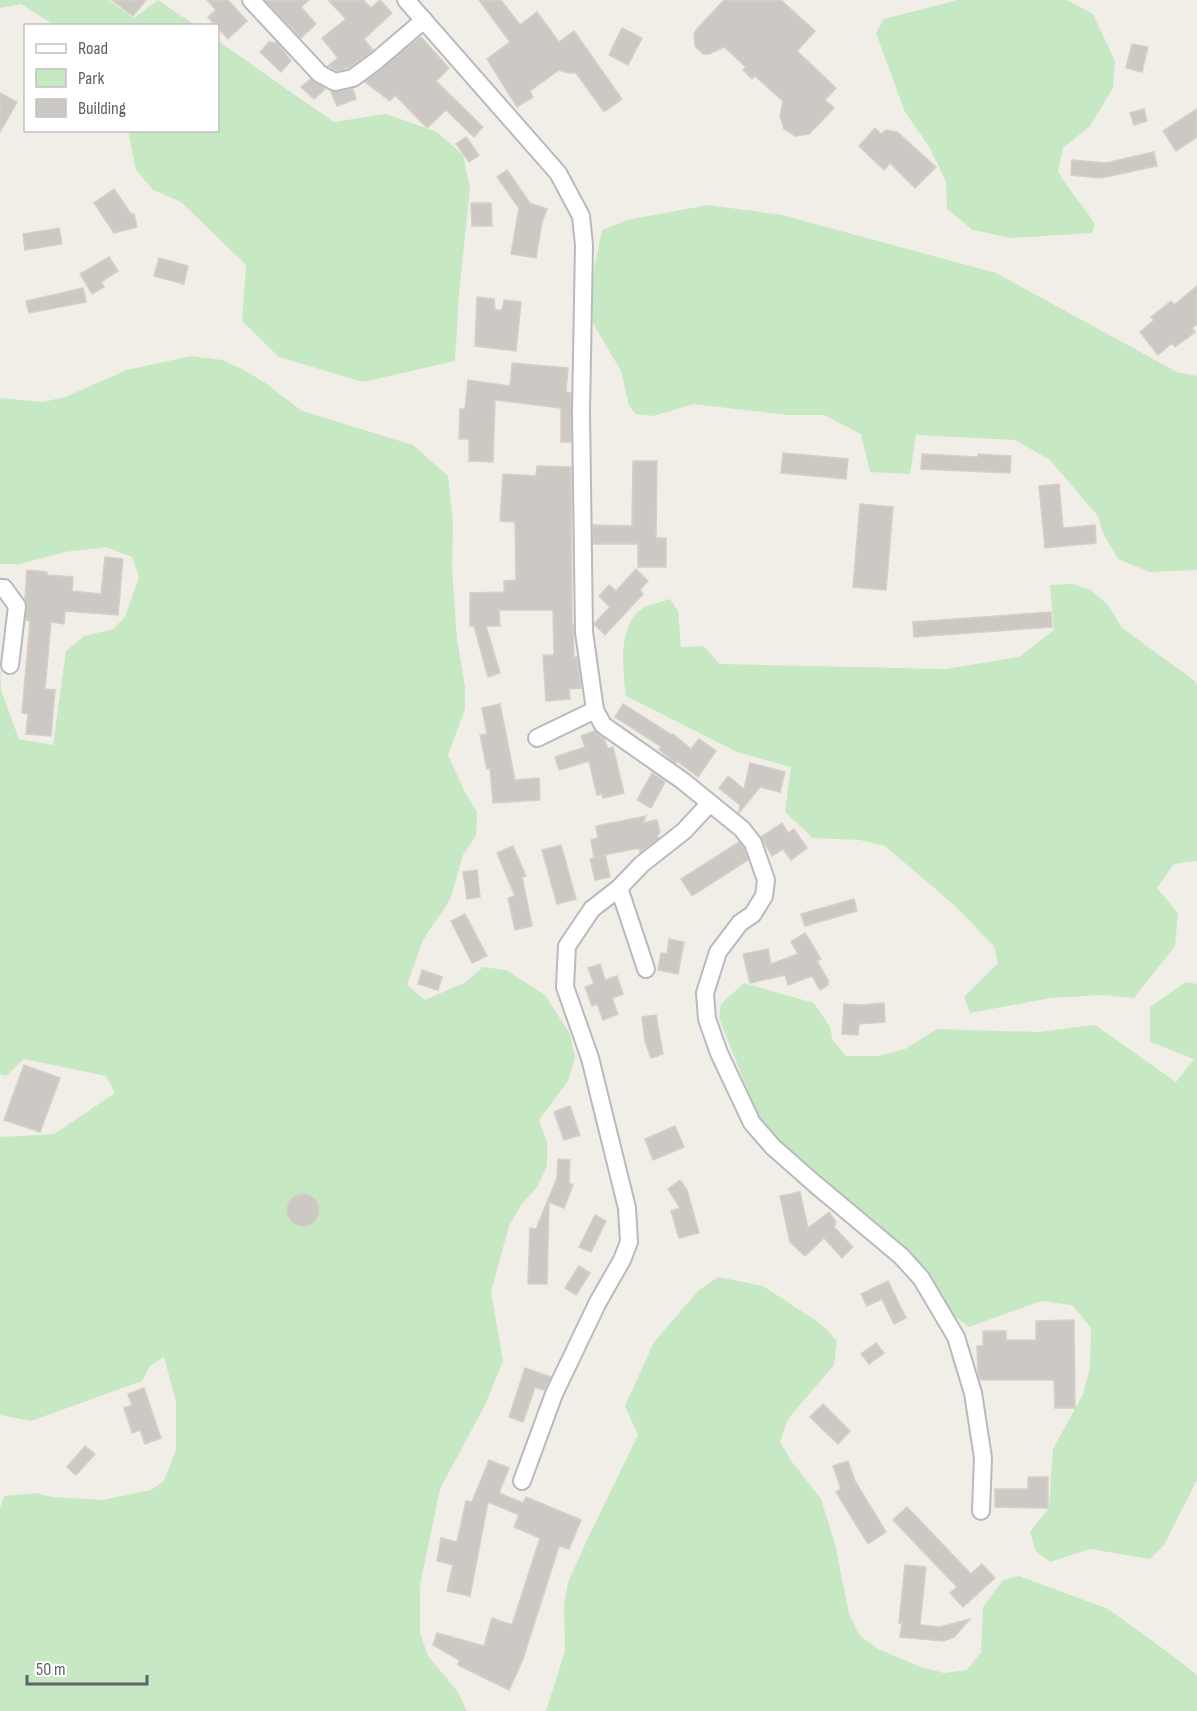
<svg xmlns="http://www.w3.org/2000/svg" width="1197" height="1711" font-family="'Sofia Sans Condensed',sans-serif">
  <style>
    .green { fill: #c6e9c3 }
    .building { fill: #ccc9c4; stroke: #d6cfc5; stroke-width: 1.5 }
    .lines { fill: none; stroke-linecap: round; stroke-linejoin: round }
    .minor-casing { stroke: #b7babe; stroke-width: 20 }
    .minor { stroke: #fff; stroke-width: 16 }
  </style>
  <rect width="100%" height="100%" fill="#f1eee7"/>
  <g class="green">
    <polygon points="0,0 109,0 134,18 158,0 195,25 54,25 21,4 0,8"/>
    <path d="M958 0H1067L1093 14 1115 61 1113 88 1090 126 1063 148 1058 171C1068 190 1083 205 1095 224L1092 233 1011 238 973 230 947 209 946 182 930 148 905 112 876 33 884 19Z"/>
    <polygon points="218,41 334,122 386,114 437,132 463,155 470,188 459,294 455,361 363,382 279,357 242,321 246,265 181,202 153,190 136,170 128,131 218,130"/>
    <polygon points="708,205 782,215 996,273 1177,372 1197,376 1197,570 1150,572 1118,559 1103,533 1098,516 1050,460 1015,440 916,435 910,474 870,472 861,434 824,415 787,415 693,404 654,416 636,414 629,406 621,371 593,323 592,279 602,230 627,220"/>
    <polygon points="191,356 222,360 244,370 264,382 302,411 413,445 448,476 453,523 452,569 457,640 465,686 465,709 448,755 465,792 477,812 476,836 463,855 450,900 423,940 407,985 425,1000 466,982 483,967 506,970 545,995 570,1034 575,1058 568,1081 539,1120 547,1142 547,1166 537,1187 521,1205 509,1226 491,1292 503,1361 485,1405 440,1489 420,1585 420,1633 428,1656 458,1692 467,1711 0,1711 0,1508 4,1496 36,1493 52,1497 102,1500 151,1490 164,1481 176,1450 176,1402 164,1357 150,1366 142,1381 31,1421 0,1415 0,1137 54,1134 115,1093 106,1076 24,1059 6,1076 0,1074 0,658 1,690 19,739 53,745 66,651 84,636 113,629 125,617 139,577 132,557 106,547 65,552 20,564 0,564 0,398 43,402 65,397 127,370"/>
    <path d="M1073 584 1091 590 1108 605 1122 628 1195 681 1197 685V861L1174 864 1157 888 1178 913 1175 946 1134 998 1101 995 1051 998 970 1013 964 997 998 963 994 946 953 904 885 846 860 840 813 838 785 812 791 767 737 752 626 696C623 670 617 625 643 608 650 604 662 602 670 599L678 611 681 647 703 646 720 664 945 669 1019 657 1054 630 1050 585Z"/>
    <polygon points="1186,982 1197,984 1197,1480 1164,1545 1150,1559 1090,1549 1050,1562 1036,1551 1030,1532 1049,1508 1053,1449 1083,1394 1090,1368 1091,1328 1072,1305 1041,1301 969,1327 951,1313 926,1280 809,1193 760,1122 719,1018 721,1004 744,983 814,1003 830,1027 833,1041 846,1056 878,1056 905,1049 937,1029 1038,1032 1095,1025 1176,1082 1194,1059 1150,1042 1150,1007"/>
    <polygon points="718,1277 763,1286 821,1324 837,1341 834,1365 788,1419 780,1442 792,1462 821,1499 835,1544 849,1614 859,1635 878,1649 921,1667 944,1673 967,1670 981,1652 983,1607 1003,1580 1019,1576 1108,1609 1165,1650 1197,1675 1197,1711 546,1711 565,1651 564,1605 568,1582 587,1540 638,1435 625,1406 654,1342 699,1290"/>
  </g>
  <g class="building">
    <polygon points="112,0 146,0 133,16"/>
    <polygon points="207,0 228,0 247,21 228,39 208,17 216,10"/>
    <polygon points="265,0 309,0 301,7 316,24 301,38"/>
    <polygon points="328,0 363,0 371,8 380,0 392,13 364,39 373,50 349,68 345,67 346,69 337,71 328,66 338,58 322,38 346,19"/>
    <polygon points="479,0 501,0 520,25 537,12 559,42 574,31 622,99 604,112 576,73 568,73 559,70 530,91 533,97 517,107 487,59 510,42"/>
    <polygon points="724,0 781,0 815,31 797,51 836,88 825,100 834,108 809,134 795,136 784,129 780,116 783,101 755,76 752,79 743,70 746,67 724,47 709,54 703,54 695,46 694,34 697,29"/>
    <polygon points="622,28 642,38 628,65 609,55"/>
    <polygon points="421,37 449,68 436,81 483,127 474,137 446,110 427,128 395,95 390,101 365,82"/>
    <polygon points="269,42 277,43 291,61 281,72 260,52"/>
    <polygon points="1132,44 1148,47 1142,72 1126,68"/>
    <polygon points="311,79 325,89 314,99 301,87"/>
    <polygon points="353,89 356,99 337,106 331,92"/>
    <polygon points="0,93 17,102 0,132"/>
    <polygon points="1144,109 1147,121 1134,125 1130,113"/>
    <polygon points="1197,109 1197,137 1176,151 1163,131"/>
    <polygon points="875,128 881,134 886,130 897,132 936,167 915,188 890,163 884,170 859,146"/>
    <polygon points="466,137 479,155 469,162 456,144"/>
    <polygon points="1154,152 1157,166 1101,178 1071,175 1072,160 1106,163"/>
    <polygon points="507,170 530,203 547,209 542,222 536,258 511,254 519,208 497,177"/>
    <polygon points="114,189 131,214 134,214 137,227 114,233 94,203"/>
    <polygon points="471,203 491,203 492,226 472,226"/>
    <polygon points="59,228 62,244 25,250 23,234"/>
    <polygon points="109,257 118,271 101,282 104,287 92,294 80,274"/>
    <polygon points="159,258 188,266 184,284 154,276"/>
    <polygon points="1197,286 1197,324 1192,328 1195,332 1175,347 1172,343 1158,355 1140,332 1154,320 1151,317 1171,301 1174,305"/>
    <polygon points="83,288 86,302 29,313 26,301"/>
    <polygon points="477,297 494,299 495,310 502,310 504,300 521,302 516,351 475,346"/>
    <polygon points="512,363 568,368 566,392 571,393 571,442 561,442 561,408 495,400 493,462 469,461 469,439 459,439 460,409 465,409 468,380 510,386"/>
    <polygon points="783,453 848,459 846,479 781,473"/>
    <polygon points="922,454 978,457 978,454 1011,456 1010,473 921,469"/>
    <polygon points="633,461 657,461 656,538 666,538 666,567 638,567 638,544 593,544 593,525 632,526"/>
    <polygon points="537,466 571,467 572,626 573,624 574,657 577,657 581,688 569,689 570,699 546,701 543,655 554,655 553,610 499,610 500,626 486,626 500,673 488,677 474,626 470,626 470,593 504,592 504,581 516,580 515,522 500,521 503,474 536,476"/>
    <polygon points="1059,484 1063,528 1095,525 1096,543 1045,548 1039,486"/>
    <polygon points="860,504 893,507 886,590 853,587"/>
    <polygon points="105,557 123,559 118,615 65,611 64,624 51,622 45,689 55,690 51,736 26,734 28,714 22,713 30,621 26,620 27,606 25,598 27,570 47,572 47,575 73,577 72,591 101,594"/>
    <polygon points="636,569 648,581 640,590 643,594 605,635 594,624 610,607 599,596 609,585 616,591"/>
    <polygon points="1051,612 1052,627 914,637 913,622"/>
    <polygon points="500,704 515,780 539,778 540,800 493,803 490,768 487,769 480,735 487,734 482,708"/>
    <polygon points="623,704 672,735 673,734 691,749 699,739 716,751 698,777 677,761 676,763 671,760 659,749 662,747 615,717"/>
    <polygon points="594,731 604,739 608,749 613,747 624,793 603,798 602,794 597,795 589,761 559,770 555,757 585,747 581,736"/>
    <polygon points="750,763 785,772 780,792 760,787 739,813 740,805 719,788 728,776 744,789"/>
    <polygon points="652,773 665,782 651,808 637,800"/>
    <polygon points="646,816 643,823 657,820 660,832 657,836 659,838 640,852 639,848 594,857 591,840 598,838 596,826"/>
    <polygon points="782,823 788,833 794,829 807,848 791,860 783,849 772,856 761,837"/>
    <polygon points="739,842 744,848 748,860 692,896 681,879"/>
    <polygon points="561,845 576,899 557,904 542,850"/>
    <polygon points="513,846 526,876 522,877 532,926 515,930 508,898 515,896 497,853"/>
    <polygon points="605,855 610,877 595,880 590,859"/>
    <polygon points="477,870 480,897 467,899 463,872"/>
    <polygon points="854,899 857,911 805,926 801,914"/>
    <polygon points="465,914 487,956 472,963 451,921"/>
    <polygon points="805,933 821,959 817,961 828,980 828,985 820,990 812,976 788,985 785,975 750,983 743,954 768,949 771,964 798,954 791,942"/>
    <polygon points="669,939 684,942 678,974 658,970 661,953 667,954"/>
    <polygon points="600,964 605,980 617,976 623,994 612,998 618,1014 603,1020 597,1004 592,1006 585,987 594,984 588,968"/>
    <polygon points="422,970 442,977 438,990 418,984"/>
    <polygon points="884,1003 885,1022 859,1024 858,1035 842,1034 844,1004 860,1005"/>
    <polygon points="656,1015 663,1054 651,1058 645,1041 642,1017"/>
    <polygon points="24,1065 60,1078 40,1132 4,1120"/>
    <polygon points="570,1106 580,1135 564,1140 554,1112"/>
    <polygon points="675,1126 684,1147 653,1160 645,1139"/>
    <polygon points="558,1159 570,1160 569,1183 573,1185 564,1208 549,1202 547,1284 528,1284 530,1228 536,1229 557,1178"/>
    <polygon points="680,1180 687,1190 699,1233 679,1238 671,1211 680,1208 668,1189"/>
    <polygon points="800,1192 808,1228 829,1212 836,1222 834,1227 853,1247 842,1258 824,1238 805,1256 790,1242 780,1196"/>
    <circle cx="303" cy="1210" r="16"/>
    <polygon points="595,1215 606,1221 591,1252 579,1247"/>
    <polygon points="579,1266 590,1273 576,1295 565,1288"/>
    <polygon points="888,1281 906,1318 894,1324 882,1299 867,1306 861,1294"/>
    <polygon points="1074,1320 1075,1408 1055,1408 1054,1380 980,1380 978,1372 977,1346 983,1346 983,1331 1006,1331 1006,1340 1036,1340 1036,1321"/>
    <polygon points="876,1343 884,1353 869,1364 861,1354"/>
    <polygon points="525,1368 551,1377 544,1390 535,1387 523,1422 509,1417"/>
    <polygon points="144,1388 161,1438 145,1444 140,1430 132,1433 124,1408 132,1405 128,1394"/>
    <polygon points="823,1404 850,1431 838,1444 810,1417"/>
    <polygon points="85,1446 95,1454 76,1475 67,1467"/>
    <polygon points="489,1460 509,1468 499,1493 523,1503 526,1497 581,1520 569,1549 559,1546 523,1659 509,1690 458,1665 459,1660 433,1645 437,1633 484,1646 492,1618 512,1625 540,1538 514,1527 519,1515 488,1502 470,1596 447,1591 453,1565 437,1561 441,1538 457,1542 466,1501 472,1502"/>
    <polygon points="848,1461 855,1481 886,1532 868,1544 836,1492 841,1489 833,1466"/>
    <polygon points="1028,1477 1048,1477 1048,1508 995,1507 995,1489 1028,1489"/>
    <polygon points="907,1507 971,1574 982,1564 995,1578 963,1607 950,1593 957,1587 893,1520"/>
    <polygon points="905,1565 926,1567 920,1625 940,1627 970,1619 954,1637 943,1641 900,1637 902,1623 899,1623"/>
  </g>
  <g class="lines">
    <g class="minor-casing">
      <g id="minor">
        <polyline points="251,0 320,74 335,82 353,78 376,61 424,20"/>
        <polyline points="406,0 558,173 581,216 584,245 581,411 584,632 595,710 603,725 683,781 742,829 753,843 766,880 764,896 753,914 740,923 718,952 705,993 707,1019 719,1053 752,1123 773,1147 815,1184 901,1256 921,1278 956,1337 973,1393 983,1458 981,1511"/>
        <polyline points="0,588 4,588 17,606 10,665"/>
        <polyline points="537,738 595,710"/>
        <polyline points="619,888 646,969"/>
        <polyline points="522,1481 554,1394 598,1302 622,1260 629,1242 627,1208 605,1119 590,1058 565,987 567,946 592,909 619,888 642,864 684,831 710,803"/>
      </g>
    </g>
    <use href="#minor" class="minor"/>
  </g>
  <rect x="24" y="24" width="195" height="108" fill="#ffffff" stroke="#bfc1c3" stroke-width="1.5"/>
  <rect x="36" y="44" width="30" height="9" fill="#ffffff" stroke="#bfc1c3" stroke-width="1.5"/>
  <text x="78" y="54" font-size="18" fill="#5e6368">Road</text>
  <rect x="36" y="69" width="30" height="18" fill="#c6e9c3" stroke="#bfc1c3" stroke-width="1.5"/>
  <text x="78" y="84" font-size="18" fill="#5e6368">Park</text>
  <rect x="36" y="99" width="30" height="18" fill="#ccc9c4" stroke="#bfc1c3" stroke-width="1.5"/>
  <text x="78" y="114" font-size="18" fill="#5e6368">Building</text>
  <path d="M27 1675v9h120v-9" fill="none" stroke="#5e6368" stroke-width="3"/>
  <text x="36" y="1675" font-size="18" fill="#5e6368" stroke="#ffffff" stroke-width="4.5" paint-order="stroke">50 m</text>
</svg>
